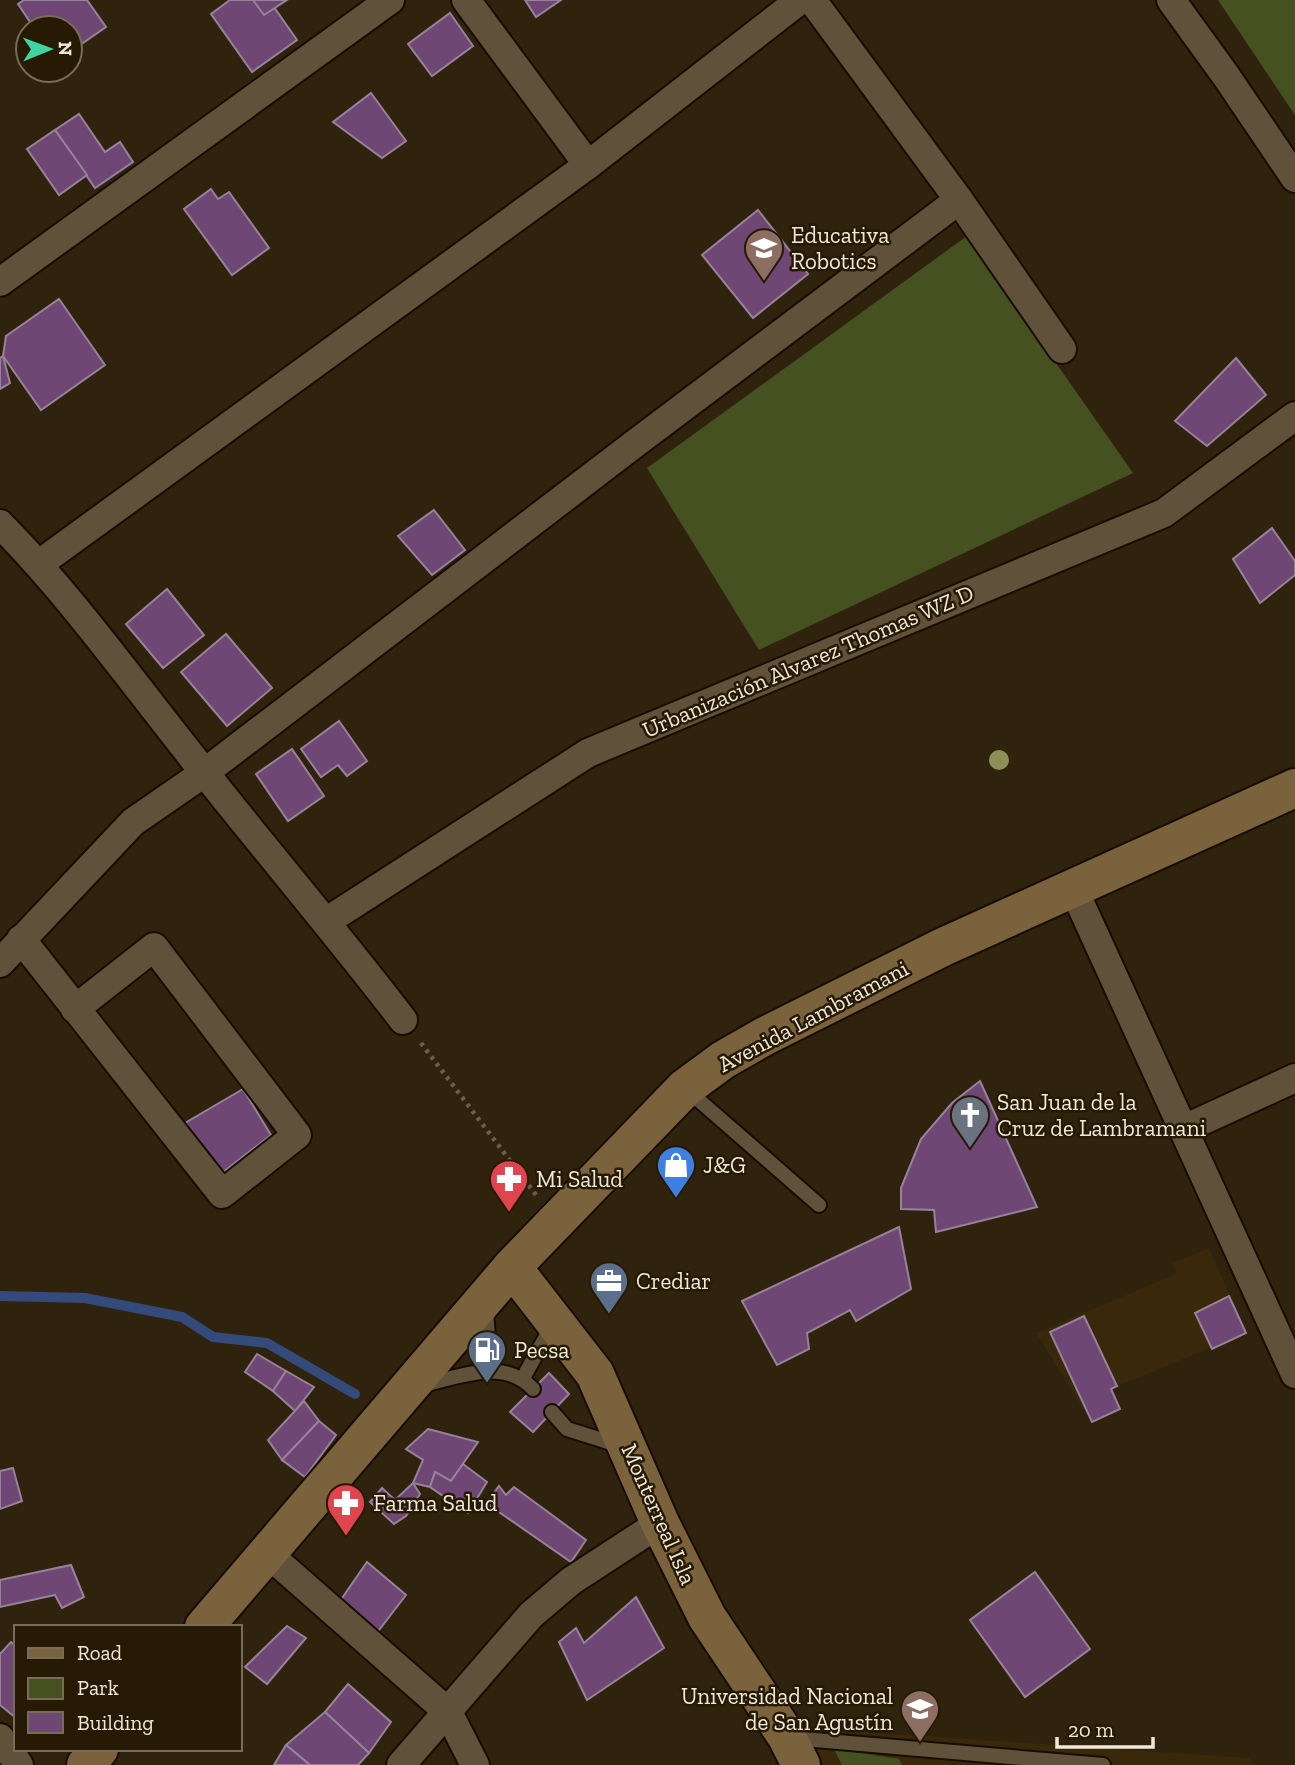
<svg xmlns="http://www.w3.org/2000/svg" width="1295" height="1765" font-family="'Zilla Slab',serif">
  <style>
    .built { fill: #39280a }
    .green { fill: #455120 }
    .lines { fill: none; stroke-linecap: round; stroke-linejoin: round }
    .stream { stroke: #334a7b; stroke-width: 10 }
    .building { fill: #6f4775; stroke: #968299; stroke-width: 2 }
    .lane-casing { stroke: #180c00; stroke-width: 18 }
    .street-casing { stroke: #180c00; stroke-width: 32 }
    .secondary-casing { stroke: #180c00; stroke-width: 42 }
    .path { stroke: #6b5f4c; stroke-width: 4.5; stroke-dasharray: 3.5 5; stroke-linecap: butt }
    .lane { stroke: #60513a; stroke-width: 14 }
    .street { stroke: #60513a; stroke-width: 28 }
    .secondary { stroke: #7a623c; stroke-width: 38 }
    .tree { fill: #8a9056 }
    .labels { text-anchor: middle; dominant-baseline: central; stroke-width: 5; stroke-linejoin: round; paint-order: stroke }
    .poi-label { font-size: 23px; fill: #f0e8da; stroke: #261a04; text-anchor: start }
    .street-label { font-size: 23px; fill: #f0e8da; stroke: #261a04 }
  </style>
  <rect width="100%" height="100%" fill="#30230d"/>
  <g class="built">
    <polygon points="1209,1248 1246,1333 1111,1389 1120,1409 1092,1422 1036,1333 1176,1274 1173,1263"/>
    <polygon points="805,1728 1249,1758 1255,1765 824,1765"/>
  </g>
  <g class="green">
    <polygon points="1218,0 1295,0 1295,115"/>
    <polygon points="967,236 1133,473 759,650 647,468"/>
    <polygon points="834,1749 899,1759 902,1765 842,1765"/>
  </g>
  <g class="lines">
    <polyline class="stream" points="0,1296 85,1298 182,1317 213,1337 267,1343 355,1394"/>
  </g>
  <g class="building">
    <polygon points="24,0 87,0 106,27 70,52 70,28 34,28 18,4"/>
    <polygon points="230,0 269,0 297,40 252,72 211,14"/>
    <polygon points="253,0 287,0 264,15"/>
    <polygon points="525,0 561,0 536,17"/>
    <polygon points="450,13 473,46 432,76 408,44"/>
    <polygon points="371,93 406,141 382,158 333,122"/>
    <polygon points="79,114 105,152 120,142 133,162 95,188 55,130"/>
    <polygon points="55,130 87,175 59,195 27,149"/>
    <polygon points="211,189 218,199 229,192 269,248 232,275 184,209"/>
    <polygon points="758,210 808,274 753,318 702,255"/>
    <polygon points="59,299 105,365 41,410 3,356 6,336"/>
    <polygon points="3,356 10,383 0,389 0,358"/>
    <polygon points="1236,358 1266,395 1207,446 1175,421"/>
    <polygon points="434,510 465,550 432,575 398,536"/>
    <polygon points="1272,528 1295,561 1295,575 1260,603 1233,559"/>
    <polygon points="167,589 204,635 163,668 126,624"/>
    <polygon points="226,634 272,688 227,726 181,672"/>
    <polygon points="339,721 367,761 347,776 338,765 321,777 301,749"/>
    <polygon points="292,749 324,796 288,821 256,774"/>
    <polygon points="980,1081 1037,1207 936,1232 934,1210 901,1209 901,1188 921,1139 952,1103"/>
    <polygon points="243,1089 271,1135 222,1173 185,1123"/>
    <polygon points="899,1227 911,1289 856,1321 850,1310 807,1333 809,1349 777,1365 742,1301"/>
    <polygon points="1229,1296 1246,1333 1212,1349 1195,1313"/>
    <polygon points="1084,1316 1117,1386 1111,1389 1120,1409 1092,1422 1050,1332"/>
    <polygon points="257,1354 286,1371 273,1391 245,1372"/>
    <polygon points="286,1371 314,1387 295,1411 273,1391"/>
    <polygon points="549,1373 569,1394 533,1432 510,1412"/>
    <polygon points="304,1401 319,1421 282,1460 268,1440"/>
    <polygon points="319,1421 336,1435 305,1477 282,1460"/>
    <polygon points="428,1429 478,1442 451,1481 435,1472 430,1487 413,1483 423,1460 406,1449"/>
    <polygon points="463,1464 487,1482 468,1513 430,1487 435,1472 451,1481"/>
    <polygon points="13,1468 22,1501 0,1509 0,1471"/>
    <polygon points="413,1483 420,1494 406,1516 394,1524 370,1502 382,1488 395,1500"/>
    <polygon points="499,1486 506,1495 514,1487 586,1540 571,1562 486,1503"/>
    <polygon points="367,1562 406,1595 376,1634 340,1601"/>
    <polygon points="71,1565 84,1597 62,1608 55,1595 0,1607 0,1580"/>
    <polygon points="1035,1572 1090,1649 1025,1697 970,1620"/>
    <polygon points="636,1597 664,1648 587,1700 559,1642 576,1628 584,1643"/>
    <polygon points="287,1626 306,1638 267,1684 245,1667"/>
    <polygon points="11,1642 16,1646 16,1718 0,1705 0,1654"/>
    <polygon points="348,1684 391,1722 369,1753 325,1712"/>
    <polygon points="325,1712 369,1753 358,1765 310,1765 286,1745"/>
    <polygon points="286,1745 310,1765 274,1765"/>
  </g>
  <g class="lines">
    <g class="lane-casing">
      <g id="lane">
        <polyline points="686,1089 819,1205"/>
        <polyline points="486,1308 490,1370"/>
        <polyline points="523,1378 553,1324"/>
        <path d="M423 1385C459 1377 504 1357 533 1389"/>
        <polyline points="552,1412 567,1429 621,1446"/>
        <polyline points="792,1738 1103,1765"/>
      </g>
    </g>
    <g class="street-casing">
      <g id="street">
        <polyline points="466,0 588,165"/>
        <polyline points="812,0 959,200 1062,349"/>
        <polyline points="1171,0 1226,76 1295,178"/>
        <polyline points="0,282 390,0"/>
        <path d="M0 524C71 596 130 679 193 758 262 846 335 931 403 1020"/>
        <polyline points="39,564 588,165 800,0"/>
        <polyline points="1074,890 1295,1374"/>
        <polyline points="327,921 588,753 1164,513 1295,416"/>
        <polyline points="21,939 222,1194 297,1135 154,947 75,1009"/>
        <polyline points="0,963 133,822 204,773 633,445 959,200"/>
        <polyline points="1184,1129 1295,1078"/>
        <polyline points="267,1553 448,1712 475,1765"/>
        <polyline points="0,1738 19,1765"/>
        <polyline points="401,1765 531,1615 571,1581 660,1523"/>
      </g>
    </g>
    <g class="secondary-casing">
      <g id="secondary">
        <polyline points="512,1267 595,1374 660,1523 707,1617 787,1737 801,1765"/>
        <polyline points="204,1627 512,1267 685,1088 723,1060 765,1036 943,947 1295,788"/>
        <polyline points="86,1765 99,1749"/>
      </g>
    </g>
    <polyline class="path" points="421,1043 536,1195"/>
    <use href="#lane" class="lane"/>
    <use href="#street" class="street"/>
    <use href="#secondary" class="secondary"/>
  </g>
  <circle class="tree" cx="999" cy="760" r="10"/>
  <defs>
    <g id="school-pin" transform="scale(2.0125)"><path d="M0 17L-7.5 6A9.5 9.5 0 1 1 7.5 6Z" fill="#8d6e63" stroke="#261a04"/><path d="M0-5L7-2L0 1L-7-2ZM-4 1L0 2.5L4 1V4Q0 6-4 4Z" fill="#fff"/></g>
    <g id="church-pin" transform="scale(2.0125)"><path d="M0 17L-7.5 6A9.5 9.5 0 1 1 7.5 6Z" fill="#6b7280" stroke="#261a04"/><path d="M-1.2-6h2.4v3.5h3.3v2.4h-3.3V6h-2.4V-.1h-3.3v-2.4h3.3Z" fill="#fff"/></g>
    <g id="shop-pin" transform="scale(2.0125)"><path d="M0 17L-7.5 6A9.5 9.5 0 1 1 7.5 6Z" fill="#3f7fe0" stroke="#261a04"/><path d="M-5-2.5h2.3a2.7 3.5 0 0 1 5.4 0H5L5.5 6h-11ZM-1.5-2.5h3a1.5 2.3 0 0 0-3 0Z" fill="#fff"/></g>
    <g id="pharmacy-pin" transform="scale(2.0125)"><path d="M0 17L-7.5 6A9.5 9.5 0 1 1 7.5 6Z" fill="#e0444e" stroke="#261a04"/><path d="M-2-6h4v4h4v4h-4v4h-4v-4h-4v-4h4Z" fill="#fff"/></g>
    <g id="office-pin" transform="scale(2.0125)"><path d="M0 17L-7.5 6A9.5 9.5 0 1 1 7.5 6Z" fill="#5c6f8a" stroke="#261a04"/><path d="M-6-3h4V-5.5h4V-3h4V5H-6ZM-1-4.5V-3h2v-1.5ZM-6 0V1H6V0Z" fill="#fff"/></g>
    <g id="fuel-pin" transform="scale(2.0125)"><path d="M0 17L-7.5 6A9.5 9.5 0 1 1 7.5 6Z" fill="#5c6f8a" stroke="#261a04"/><path d="M-5.5-6h7V0h2V4h1.3V-2.5L3-4.5l.8-.8L6-3V5H2.5V1h-1V6h-7ZM-4.2-4.7v3.2H.2V-4.7Z" fill="#fff"/></g>
    <g id="university-pin" transform="scale(2.0125)"><path d="M0 17L-7.5 6A9.5 9.5 0 1 1 7.5 6Z" fill="#8d6e63" stroke="#261a04"/><path d="M0-5L7-2L0 1L-7-2ZM-4 1L0 2.5L4 1V4Q0 6-4 4Z" fill="#fff"/></g>
  </defs>
  <g fill-rule="evenodd">
    <use href="#school-pin" x="764" y="248"/>
    <use href="#church-pin" x="970" y="1115"/>
    <use href="#shop-pin" x="676" y="1165"/>
    <use href="#pharmacy-pin" x="509" y="1179"/>
    <use href="#office-pin" x="609" y="1281"/>
    <use href="#fuel-pin" x="487" y="1350"/>
    <use href="#pharmacy-pin" x="346" y="1503"/>
    <use href="#university-pin" x="920" y="1709"/>
  </g>
  <g class="labels">
    <g class="poi-label">
      <text x="791" y="235">Educativa<tspan x="791" dy="26">Robotics</tspan></text>
      <text x="997" y="1102">San Juan de la<tspan x="997" dy="26">Cruz de Lambramani</tspan></text>
      <text x="703" y="1165">J&amp;G</text>
      <text x="536" y="1179">Mi Salud</text>
      <text x="636" y="1281">Crediar</text>
      <text x="514" y="1350">Pecsa</text>
      <text x="373" y="1503">Farma Salud</text>
      <text x="893" y="1696" text-anchor="end">Universidad Nacional<tspan x="893" dy="26">de San Agustín</tspan></text>
    </g>
    <g class="street-label">
      <text transform="translate(808 661) rotate(-23)">Urbanización Alvarez Thomas WZ D</text>
      <text transform="translate(813 1016) rotate(-28)">Avenida Lambramani</text>
      <text transform="translate(659 1514) rotate(66)">Monterreal Isla</text>
    </g>
  </g>
  <rect x="14" y="1625" width="228" height="126" fill="#261a04" stroke="#776c5a" stroke-width="2"/>
  <rect x="28" y="1648" width="35" height="10" fill="#7a623c" stroke="#776c5a" stroke-width="2"/>
  <text x="77" y="1660" font-size="21" fill="#f0e8da">Road</text>
  <rect x="28" y="1678" width="35" height="21" fill="#455120" stroke="#776c5a" stroke-width="2"/>
  <text x="77" y="1695" font-size="21" fill="#f0e8da">Park</text>
  <rect x="28" y="1712" width="35" height="21" fill="#6f4775" stroke="#776c5a" stroke-width="2"/>
  <text x="77" y="1730" font-size="21" fill="#f0e8da">Building</text>
  <g transform="translate(49 49) rotate(89)"><circle r="33" fill="#261a04" stroke="#776c5a" stroke-width="2"/>
  <path d="M0-5L12 26L0 18L-12 26Z" fill="#42d4a0"/>
  <text y="-10" font-size="19" font-weight="bold" text-anchor="middle" fill="#f0e8da">N</text>
  </g>
  <path d="M1057 1737v10h96v-10" fill="none" stroke="#f0e8da" stroke-width="3.5"/>
  <text x="1068" y="1737" font-size="21" fill="#f0e8da" stroke="#261a04" stroke-width="5" paint-order="stroke">20 m</text>
</svg>
